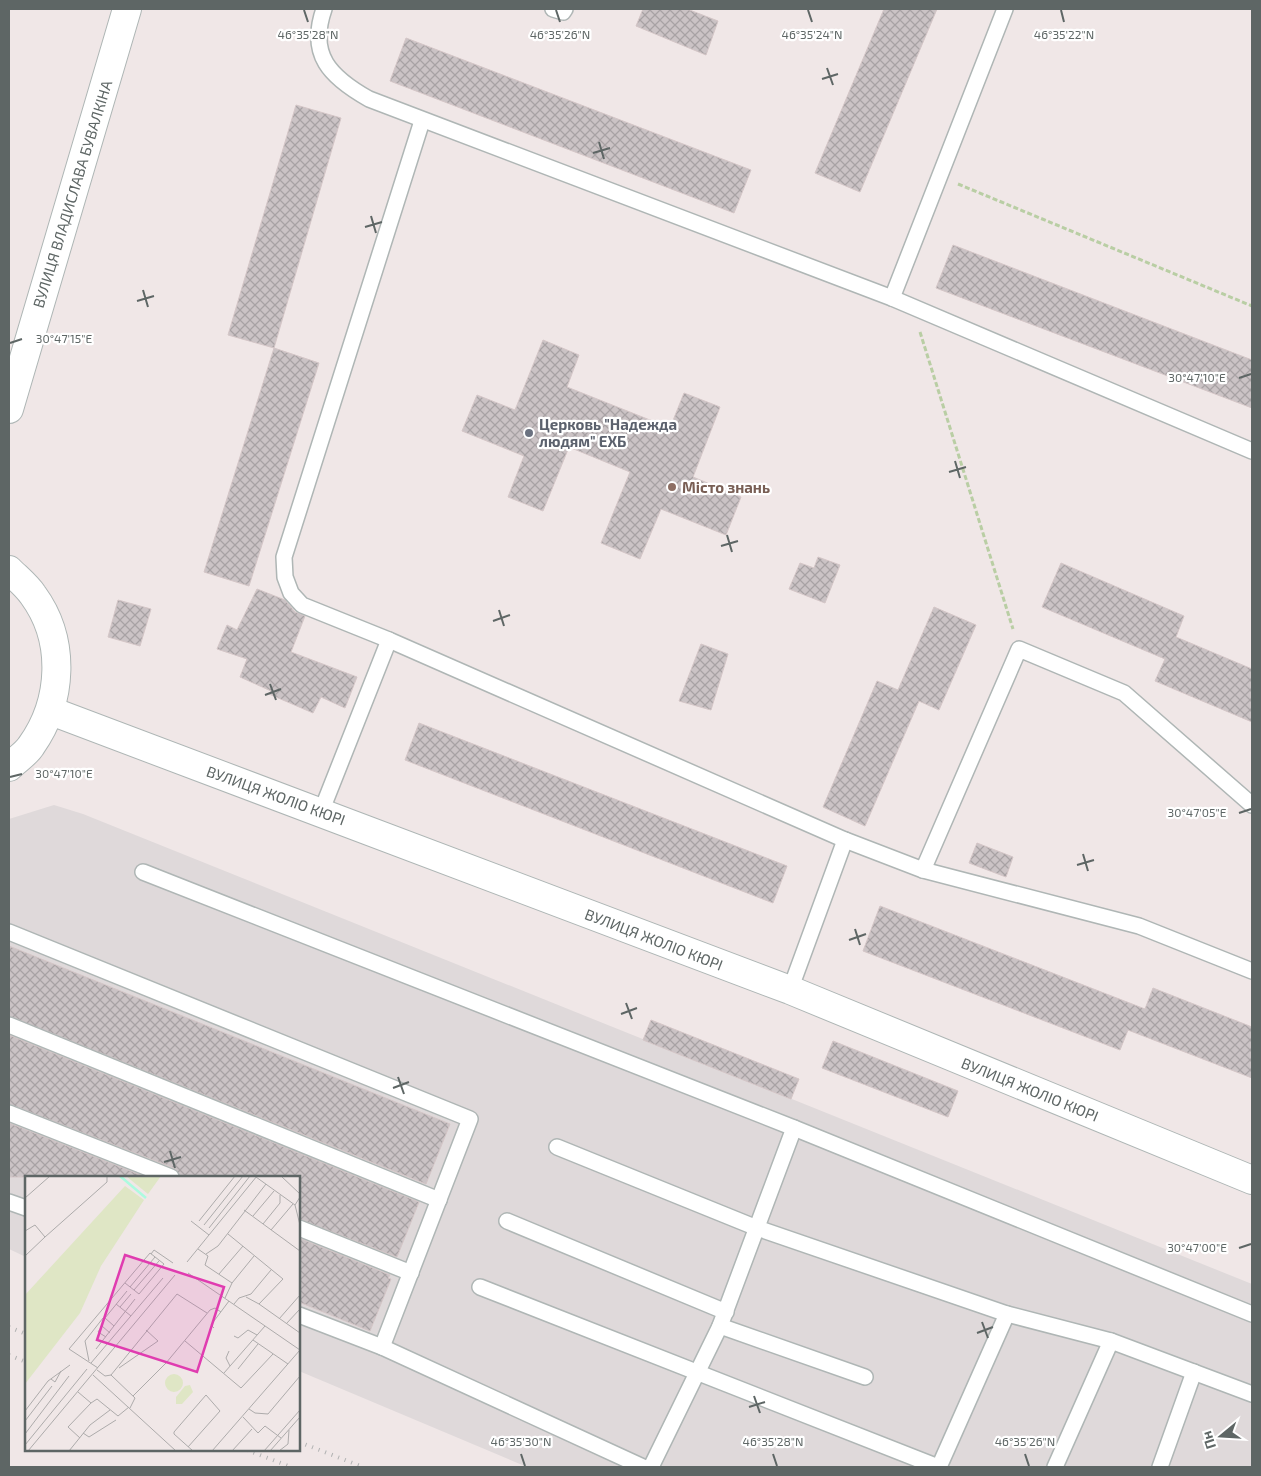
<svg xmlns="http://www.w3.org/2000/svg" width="1261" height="1476" font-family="'Exo 2',sans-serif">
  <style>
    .industrial { fill: #dfd9da }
    .building { fill: url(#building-cross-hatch); stroke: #d4c6c7 }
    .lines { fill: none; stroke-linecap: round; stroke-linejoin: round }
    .lane-casing { stroke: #afb6b5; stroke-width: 18 }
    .secondary-casing { stroke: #aeb6b5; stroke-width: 30 }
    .path { stroke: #b9cea4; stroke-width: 3; stroke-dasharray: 5 2.5; stroke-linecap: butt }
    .lane { stroke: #fff; stroke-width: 15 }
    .secondary { stroke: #fff; stroke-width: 28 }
    .rail { stroke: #b1b2b2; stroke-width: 4; stroke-dasharray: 1 6; stroke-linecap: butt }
    .ticks { fill: none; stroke: #5e6665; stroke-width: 2 }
    .worship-dot { fill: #6b7280; stroke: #fff; stroke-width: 2 }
    .education-dot { fill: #8d6e63; stroke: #fff; stroke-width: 2 }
    .labels { text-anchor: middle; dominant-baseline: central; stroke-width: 4.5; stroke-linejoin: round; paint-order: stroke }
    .street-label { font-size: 15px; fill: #5e6665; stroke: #fff }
    .worship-label { font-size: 15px; font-weight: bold; fill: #5b616d; stroke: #fff; text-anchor: start }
    .education-label { font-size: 15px; font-weight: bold; fill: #785e54; stroke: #fff; text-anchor: start }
    .inset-river { fill: none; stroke: #acfbdf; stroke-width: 2.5 }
    .inset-road { fill: none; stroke: #adabab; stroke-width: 1 }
    .view { fill: #e03cb0; fill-opacity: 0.15; stroke: #e03cb0; stroke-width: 2.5 }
    .inset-edge { fill: none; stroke: #5e6665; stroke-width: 2.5 }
    .ticks-label { font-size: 12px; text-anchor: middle; fill: #5e6665; stroke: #fff; stroke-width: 4.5; stroke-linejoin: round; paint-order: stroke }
  </style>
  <defs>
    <pattern id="building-cross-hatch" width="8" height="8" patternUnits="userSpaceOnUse" patternTransform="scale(1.25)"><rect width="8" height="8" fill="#cbc3c5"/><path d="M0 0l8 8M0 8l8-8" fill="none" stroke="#a8a2a4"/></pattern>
  </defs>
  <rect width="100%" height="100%" fill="#f0e7e7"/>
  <polygon class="industrial" points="54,805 83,814 1252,1284 1252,1467 527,1467 299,1371 299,1177 26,1177 26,1257 9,1249 9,819"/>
  <g class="building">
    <polygon points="643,9 687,9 718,21 706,55 636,26"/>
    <polygon points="884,9 937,9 860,192 815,173"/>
    <polygon points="406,38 751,170 734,213 390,81"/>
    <polygon points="296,105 341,118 274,348 228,335"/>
    <polygon points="953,245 1252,360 1252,408 936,288"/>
    <polygon points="543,340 579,355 567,387 670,428 684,393 720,407 693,477 741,497 726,535 661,509 640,559 601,543 630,472 569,447 543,511 508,497 524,456 462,431 477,395 515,410"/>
    <polygon points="274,348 319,363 249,586 204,572"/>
    <polygon points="818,557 840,565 825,603 789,589 800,563 814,568"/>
    <polygon points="1061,563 1184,616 1176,637 1252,669 1252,722 1155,681 1165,659 1042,607"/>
    <polygon points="257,589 285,600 295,612 305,616 291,652 357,677 345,708 321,697 313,713 269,694 271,691 240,677 247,659 217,649 227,625 237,630"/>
    <polygon points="118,600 151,609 140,646 108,637"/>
    <polygon points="934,607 976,625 939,710 919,701 865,826 823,807 877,681 898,690"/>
    <polygon points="701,644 728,654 711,710 679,701"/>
    <polygon points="419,723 787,866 773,903 405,760"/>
    <polygon points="977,843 1013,857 1006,877 969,863"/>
    <polygon points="880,906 1145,1009 1153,988 1252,1027 1252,1078 1128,1030 1120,1050 863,951"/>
    <polygon points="9,946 450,1124 426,1184 9,1016"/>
    <polygon points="651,1020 799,1079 791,1099 643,1040"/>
    <polygon points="9,1035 419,1202 397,1257 299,1219 299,1177 180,1177 174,1168 9,1104"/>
    <polygon points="833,1041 958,1091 948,1117 822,1068"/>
    <polygon points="9,1123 146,1177 9,1177"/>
    <polygon points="299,1238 390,1275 388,1278 391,1279 370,1331 299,1302"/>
  </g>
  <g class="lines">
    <g class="lane-casing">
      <g id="lane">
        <path d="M324 9C308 55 330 77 369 99L892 298 1252 451"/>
        <polyline points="553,9 563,12 565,9"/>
        <polyline points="422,121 284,557 285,577 291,593 302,605 389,640 845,840 923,870 1139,926 1252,971"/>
        <polyline points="892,298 1005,9"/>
        <polyline points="321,812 389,640"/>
        <polyline points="923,870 1019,649 1124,693 1252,805"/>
        <polyline points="143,872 794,1128 1252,1314"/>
        <polyline points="9,932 470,1119 382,1347"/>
        <polyline points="790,990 845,840"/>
        <polyline points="9,1025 439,1200"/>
        <polyline points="9,1113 171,1177"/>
        <polyline points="557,1147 757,1228 1007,1314 1111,1341 1252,1394"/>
        <polyline points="9,1202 26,1208"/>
        <polyline points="507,1221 726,1312"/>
        <polyline points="299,1228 411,1273"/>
        <polyline points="480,1287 938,1467"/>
        <polyline points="299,1315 382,1347 643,1467"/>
        <polyline points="720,1326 865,1377"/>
        <polyline points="651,1467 720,1326 794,1128"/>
        <polyline points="939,1467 1007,1314"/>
        <polyline points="1055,1467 1111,1341"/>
        <polyline points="1160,1467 1194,1372"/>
      </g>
    </g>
    <g class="secondary-casing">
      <g id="secondary">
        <polyline points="9,409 127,9"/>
        <path d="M9 570C17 578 27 586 33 595 66 640 63 701 31 746 26 754 16 760 9 767"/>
        <polyline points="51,711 790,990 1252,1180"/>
      </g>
    </g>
    <g class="path">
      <polyline points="958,184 1252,306"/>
      <polyline points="920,332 1013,629"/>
    </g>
    <use href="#lane" class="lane"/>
    <use href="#secondary" class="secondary"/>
    <g class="rail">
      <polyline points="9,1327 26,1334"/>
      <polyline points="9,1355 26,1362"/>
      <polyline points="299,1442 363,1467"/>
      <polyline points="247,1450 291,1467"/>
    </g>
  </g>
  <path class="ticks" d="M304 10 308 22M556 10 560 22M808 10 812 22M1061 10 1064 22M827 68 833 85M822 79 838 74M599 142 604 159M593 153 610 148M371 216 376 233M365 227 382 222M143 290 148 307M137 301 154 296M10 343 22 339M1239 378 1251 374M955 461 960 478M949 472 966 467M727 535 732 552M721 546 738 541M499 610 504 626M493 621 510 615M270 684 276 700M265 695 281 689M10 777 22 774M1239 813 1251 809M1083 854 1088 871M1077 865 1094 860M855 929 860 945M849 940 866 934M626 1003 632 1019M621 1014 637 1008M398 1077 404 1094M393 1088 409 1082M170 1151 175 1168M164 1162 181 1157M1239 1248 1251 1244M982 1322 988 1338M977 1333 993 1327M754 1396 760 1413M749 1407 765 1402M521 1454 525 1466M773 1454 777 1466M1025 1454 1029 1466"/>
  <circle class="worship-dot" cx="529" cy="433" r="5"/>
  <circle class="education-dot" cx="672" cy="487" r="5"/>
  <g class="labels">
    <g class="street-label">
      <text transform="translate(72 194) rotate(-73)">ВУЛИЦЯ ВЛАДИСЛАВА БУВАЛКІНА</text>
      <text transform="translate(276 795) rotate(20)">ВУЛИЦЯ ЖОЛІО КЮРІ</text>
      <text transform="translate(654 939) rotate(21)">ВУЛИЦЯ ЖОЛІО КЮРІ</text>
      <text transform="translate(1030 1089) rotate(22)">ВУЛИЦЯ ЖОЛІО КЮРІ</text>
    </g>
    <g class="worship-label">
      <text x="539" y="424">Церковь "Надежда<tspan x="539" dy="17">людям" ЕХБ</tspan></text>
    </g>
    <g class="education-label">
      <text x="682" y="487">Місто знань</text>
    </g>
  </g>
  <g transform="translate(25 1176)">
    <rect width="275" height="275" fill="#f0e7e7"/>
    <path d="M101 0H136L123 18ZM100 10 119 24 76 90 55 137 0 208V119Z" fill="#dfe6c5"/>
    <path d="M140 207a9 9 0 1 1 18 0a9 9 0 1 1-18 0ZM165 209 168 216 157 228H151V221L160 210Z" fill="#dfe6c5"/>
    <path class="inset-river" d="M95 0 121 22"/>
    <path class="inset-road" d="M256 0 275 18M231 1 270 29M275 21 270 29 275 49M0 22 25 0M219 34 275 75M228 40 249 15M166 45 184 59M174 45 210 0M238 48 255 27V19M179 49 218 0M184 52 225 0M246 54 268 28M0 55 10 49 20 61 82 6V0M203 58 258 103 234 128 221 121M173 73 183 80 180 89 207 107M126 78 129 74 148 87M181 78 193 70 241 8M0 80 20 61M162 86 232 0M163 97 275 174M194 98 218 70M105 111 130 81M109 114 134 85M200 122 207 107 229 80M91 128 106 140M209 128 214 122 226 118 246 94M234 128 275 157M95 131 106 118M254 143 275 119M261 148 275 133M89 150 80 142 102 115M189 152 186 149 204 125M209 160 213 162 223 154 232 159M81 161 73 156 77 150 85 157M228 164 263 188M160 165 216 212 248 178M71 173 110 123M204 175 201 182 205 190M64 185 60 165 78 142M66 187 138 102M73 192 44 173 125 77 139 88 114 118 100 107M94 192 133 165 121 154M213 193 233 168M72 194 80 200 86 199 152 118 182 137M199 197 240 150M68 199 151 275M86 199 110 222 105 232M26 203 30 206 36 195M53 216 66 227 43 251 55 262M108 220 141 187 185 134 190 132 196 136M66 227 72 223 93 240 104 231M224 233 230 237 243 238 275 200M0 235 23 205 45 189M218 241 233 257 240 250 256 262M0 245 27 210M58 257 64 261 91 244M0 258 44 200M0 269 62 193M163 271 195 235 181 219 149 256V258L168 275M3 275 150 99M44 275 65 249 85 234M187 275 275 174M207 275 227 253M239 275 275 234M245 275 275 241M254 275 263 268 264 254"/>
    <path class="view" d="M100 79 199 111 172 196 72 164Z"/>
    <rect width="275" height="275" class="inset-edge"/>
  </g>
  <g class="ticks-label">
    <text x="308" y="39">46°35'28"N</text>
    <text x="560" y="39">46°35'26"N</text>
    <text x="812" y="39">46°35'24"N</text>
    <text x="1064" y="39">46°35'22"N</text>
    <text x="64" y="343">30°47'15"E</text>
    <text x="1197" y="382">30°47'10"E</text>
    <text x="64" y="778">30°47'10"E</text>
    <text x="1197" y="817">30°47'05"E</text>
    <text x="1197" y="1252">30°47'00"E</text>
    <text x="521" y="1446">46°35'30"N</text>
    <text x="773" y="1446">46°35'28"N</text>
    <text x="1025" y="1446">46°35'26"N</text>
  </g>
  <rect width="1261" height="1476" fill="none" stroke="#5e6665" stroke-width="20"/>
  <g transform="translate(1221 1436) rotate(252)" stroke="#ffffff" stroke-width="4" paint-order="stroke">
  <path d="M0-4L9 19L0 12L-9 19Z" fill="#5e6665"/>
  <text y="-8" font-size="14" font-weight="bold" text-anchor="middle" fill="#5e6665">Пн</text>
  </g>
</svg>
